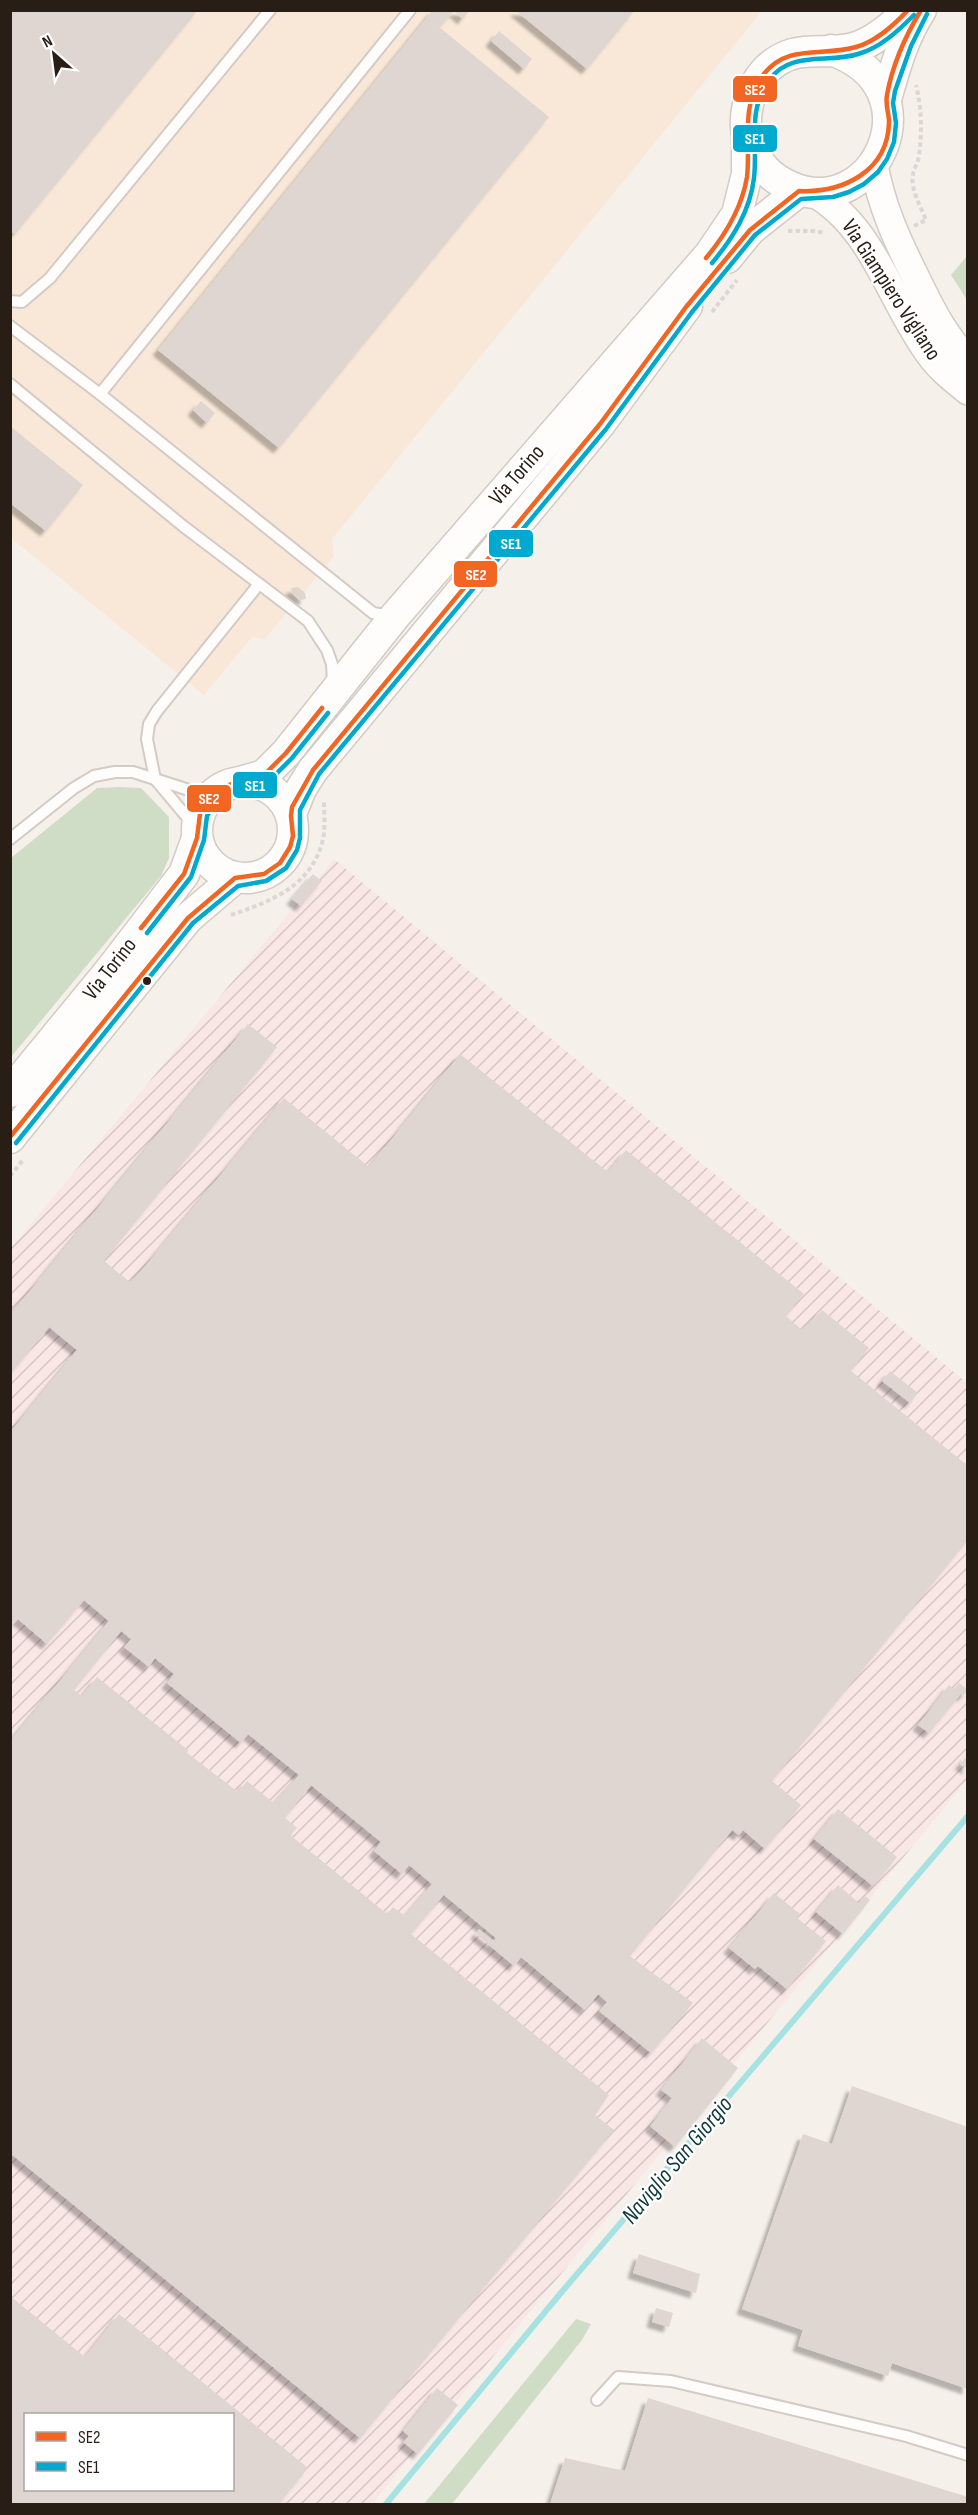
<svg xmlns="http://www.w3.org/2000/svg" width="978" height="2515" font-family="'Sofia Sans Condensed',sans-serif">
  <style>
    .built { fill: #f9e8d7 }
    .industrial { fill: url(#industrial-furrows); fill-rule: evenodd }
    .grass { fill: #d0ddc6 }
    .lines { fill: none; stroke-linecap: round; stroke-linejoin: round }
    .stream { stroke: #a6e2e2; stroke-width: 6 }
    .building { fill: #dfd5d1; fill-rule: evenodd; filter: url(#shadow) }
    .service-casing { stroke: #d3cbc4; stroke-width: 14 }
    .tertiary-casing { stroke: #d3cbc4; stroke-width: 30 }
    .secondary-casing { stroke: #d3cbc4; stroke-width: 33 }
    .path { stroke: #dad7d6; stroke-width: 4; stroke-dasharray: 4.5 3; stroke-linecap: butt }
    .service { stroke: #fefdfc; stroke-width: 10 }
    .tertiary { stroke: #fefdfc; stroke-width: 27 }
    .secondary { stroke: #fefdfc; stroke-width: 30 }
    .bus-1-casing { stroke: #fff; stroke-width: 9 }
    .bus-2-casing { stroke: #fff; stroke-width: 9 }
    .bus-1 { stroke: #f26522; stroke-width: 4.5 }
    .bus-2 { stroke: #00a9ce; stroke-width: 4.5 }
    .bus-dot { fill: #281e15; stroke: #fff; stroke-width: 2 }
    .labels { text-anchor: middle; dominant-baseline: central; stroke-width: 4.5; stroke-linejoin: round; paint-order: stroke }
    .street-label { font-size: 22px; fill: #281e15; stroke: #fff }
    .water-label { font-size: 24px; font-style: italic; fill: #0f3a3b; stroke: #fff }
    .line-badge { stroke: #fff; stroke-width: 2 }
    .badge-label { font-size: 16px; text-anchor: middle; font-weight: bold; fill: #fff }
  </style>
  <defs>
    <pattern id="industrial-furrows" width="10" height="10" patternUnits="userSpaceOnUse" patternTransform="scale(1.5)"><rect width="10" height="10" fill="#f9e7e6"/><path d="M-1 1l2-2M0 10L10 0M9 11l2-2" fill="none" stroke="#d5c6c4"/></pattern>
    <filter id="shadow"><feDropShadow dx="-5.5" dy="5.5" stdDeviation="1.5" flood-color="#0004"/></filter>
  </defs>
  <rect width="100%" height="100%" fill="#f6f0ea"/>
  <polygon class="built" points="10,11 762,11 332,539 334,556 265,639 252,637 204,695 11,538"/>
  <path class="industrial" d="M334 859 967 1383V1780L372 2504H11V1248ZM26 2414H232V2490H26Z"/>
  <g class="grass">
    <polygon points="967,256 967,300 951,275"/>
    <polygon points="120,787 141,788 169,817 169,858 161,876 11,1057 11,858 97,788"/>
    <polygon points="576,2319 591,2324 582,2340 452,2504 424,2504"/>
  </g>
  <g class="lines">
    <polyline class="stream" points="386,2504 560,2294 968,1816"/>
  </g>
  <g class="building">
    <polygon points="10,10 198,10 15,234 10,231"/>
    <polygon points="433,10 470,10 463,19 454,11 439,27 549,117 279,448 158,350"/>
    <polygon points="515,10 635,10 587,69"/>
    <polygon points="499,31 532,59 524,69 491,41"/>
    <polygon points="201,401 215,413 207,423 193,410"/>
    <polygon points="10,426 83,485 46,531 10,503"/>
    <polygon points="298,587 305,593 306,599 299,600 292,593 291,588"/>
    <polygon points="313,874 322,881 301,906 292,899"/>
    <path d="M248 1024 277 1047 104 1261 131 1283 284 1098 369 1167 460 1054 608 1172 626 1150 804 1294 786 1316 803 1331 822 1310 869 1348 851 1371 968 1466V1540L772 1781 801 1805 765 1849 743 1830 739 1835 732 1830 630 1956 693 2003 651 2053 599 2011 607 2002 598 1994 585 2010 521 1957 514 1966 476 1934 479 1929 494 1941 496 1938 444 1895 411 1934 609 2095 595 2115 614 2130 360 2438 10 2153V1741L109 1621 84 1600 47 1644 18 1619 10 1628V1432L77 1350 49 1327 10 1375V1315ZM121 1631 131 1639 124 1647 149 1667 155 1658 174 1674 167 1683 241 1743 248 1734 299 1775 274 1803 247 1781 238 1792 186 1752 189 1751 97 1677 82 1696 74 1690ZM311 1785 381 1842 374 1851 402 1874 409 1865 432 1884 405 1916 393 1907 387 1914 290 1835 297 1828 285 1818Z"/>
    <polygon points="890,1371 918,1393 910,1403 882,1381"/>
    <polygon points="959,1683 968,1690 963,1696 961,1694 929,1733 918,1725 949,1685 954,1689"/>
    <polygon points="968,1755 968,1769 960,1764"/>
    <polygon points="838,1809 897,1857 873,1886 814,1839"/>
    <polygon points="838,1885 859,1903 865,1896 870,1900 843,1934 816,1912"/>
    <polygon points="774,1893 800,1914 797,1918 826,1941 787,1989 758,1966 755,1969 729,1948"/>
    <polygon points="702,2038 738,2068 675,2147 650,2126 672,2098 661,2090"/>
    <polygon points="852,2086 968,2127 968,2389 892,2363 888,2376 798,2346 803,2330 742,2309 803,2134 832,2144"/>
    <polygon points="639,2254 700,2274 696,2293 633,2273"/>
    <path d="M10 2296 85 2357 119 2314 308 2468 279 2504H10ZM26 2414H232V2490H26Z"/>
    <polygon points="656,2308 673,2313 669,2327 652,2322"/>
    <polygon points="437,2388 458,2405 418,2454 403,2442 409,2436 403,2431"/>
    <polygon points="648,2398 968,2497 968,2504 550,2504 565,2458 625,2471"/>
  </g>
  <g class="lines">
    <g class="service-casing">
      <g id="service">
        <polyline points="10,301 22,302 50,278 270,10"/>
        <polyline points="10,326 100,394"/>
        <polyline points="10,384 183,526 308,621 327,650 332,664 333,684"/>
        <polyline points="392,616 373,613 100,394 410,10"/>
        <polyline points="197,829 155,779 147,739 149,724 157,711 259,584"/>
        <polyline points="10,839 74,788 94,776 115,772 133,772 189,790 203,791 229,785"/>
        <polyline points="597,2400 618,2377 671,2381 906,2436 968,2455"/>
      </g>
    </g>
    <g class="tertiary-casing">
      <g id="tertiary">
        <path d="M874 165C881 204 896 238 914 274 929 305 943 335 968 360"/>
        <path d="M812 192C873 226 889 298 928 352 939 368 953 379 968 391"/>
      </g>
    </g>
    <g class="secondary-casing">
      <g id="secondary">
        <path d="M831 50C939 87 875 223 791 187 770 178 757 164 749 142 741 118 749 88 766 70 797 40 823 58 857 47 877 40 894 25 909 10"/>
        <path d="M886 99C895 68 903 38 921 10"/>
        <polyline points="727,258 750,230 799,191"/>
        <circle cx="245" cy="830" r="48"/>
        <polyline points="237,783 264,775 286,753 395,616 710,254 737,214 747,174 747,135"/>
        <polyline points="291,814 301,789 313,770 600,424 687,306"/>
        <polyline points="10,1092 111,969 184,874 197,838"/>
        <polyline points="10,1138 188,918 235,878"/>
      </g>
    </g>
    <g class="path">
      <path d="M914 226 926 220C921 207 910 189 913 174 914 168 918 163 919 156 922 131 922 110 916 85"/>
      <polyline points="788,231 813,231 825,233"/>
      <polyline points="712,312 737,280"/>
      <path d="M231 915C269 902 310 887 322 843 326 830 324 815 324 802"/>
      <polyline points="10,1176 23,1160"/>
    </g>
    <use href="#service" class="service"/>
    <use href="#tertiary" class="tertiary"/>
    <use href="#secondary" class="secondary"/>
    <g class="bus-1-casing">
      <g id="bus-1">
        <path d="M706 258C726 234 742 208 747 177 751 141 740 107 763 75 787 43 823 57 856 47 877 41 894 25 908 10"/>
        <polyline points="141,928 184,874 197,838 200,814 208,799 229,785 264,775 286,753 322,708"/>
        <path d="M10 1137 188 918 235 878 264 874 280 863 290 847 293 836 291 816 292 807 313 770 600 424 686 307 750 230 799 191C842 193 888 172 889 122 889 113 885 105 887 95 892 67 906 35 921 10"/>
      </g>
    </g>
    <g class="bus-2-casing">
      <g id="bus-2">
        <path d="M712 263C733 238 750 211 754 178 758 143 747 110 769 80 791 50 827 64 858 54 880 48 898 31 914 15"/>
        <polyline points="147,933 191,877 204,840 207,816 214,804 232,792 269,781 292,758 328,713"/>
        <polyline points="16,1143 193,923 238,886 266,881 286,868 297,850 300,838 300,810 319,774 606,429 692,312 755,235 801,199 833,197 849,192 864,184 878,172 887,159 894,142 896,123 893,103 895,91 911,46 927,14"/>
      </g>
    </g>
    <use href="#bus-1" class="bus-1"/>
    <use href="#bus-2" class="bus-2"/>
  </g>
  <circle class="bus-dot" cx="147" cy="981" r="5"/>
  <g class="labels">
    <g class="street-label">
      <text transform="translate(891 290) rotate(57)">Via Giampiero Vigliano</text>
      <text transform="translate(517 475) rotate(-49)">Via Torino</text>
      <text transform="translate(110 969) rotate(-52)">Via Torino</text>
    </g>
    <g class="water-label">
      <text transform="translate(677 2160) rotate(-50)">Naviglio San Giorgio</text>
    </g>
  </g>
  <g class="line-badge">
    <rect x="732" y="75" width="46" height="28" rx="6" fill="#f26522"/>
    <rect x="732" y="124" width="46" height="29" rx="6" fill="#00a9ce"/>
    <rect x="488" y="529" width="46" height="29" rx="6" fill="#00a9ce"/>
    <rect x="453" y="560" width="45" height="28" rx="6" fill="#f26522"/>
    <rect x="232" y="771" width="46" height="28" rx="6" fill="#00a9ce"/>
    <rect x="186" y="784" width="46" height="29" rx="6" fill="#f26522"/>
  </g>
  <g class="badge-label">
    <text x="755" y="95">SE2</text>
    <text x="755" y="144">SE1</text>
    <text x="511" y="549">SE1</text>
    <text x="476" y="580">SE2</text>
    <text x="255" y="791">SE1</text>
    <text x="209" y="804">SE2</text>
  </g>
  <rect width="978" height="2515" fill="none" stroke="#281e15" stroke-width="24"/>
  <rect x="24" y="2413" width="210" height="78" fill="#ffffff" stroke="#a9a5a1" stroke-width="1.5"/>
  <rect x="36" y="2432" width="30" height="9" fill="#f26522" stroke="#a9a5a1" stroke-width="1.5"/>
  <text x="78" y="2443" font-size="18" fill="#281e15">SE2</text>
  <rect x="36" y="2462" width="30" height="9" fill="#00a9ce" stroke="#a9a5a1" stroke-width="1.5"/>
  <text x="78" y="2473" font-size="18" fill="#281e15">SE1</text>
  <g transform="translate(54 54) rotate(332)" stroke="#ffffff" stroke-width="4.5" paint-order="stroke">
  <path d="M0-4.5L10 22L0 15L-10 22Z" fill="#281e15"/>
  <text y="-9" font-size="16" font-weight="bold" text-anchor="middle" fill="#281e15">N</text>
  </g>
</svg>
